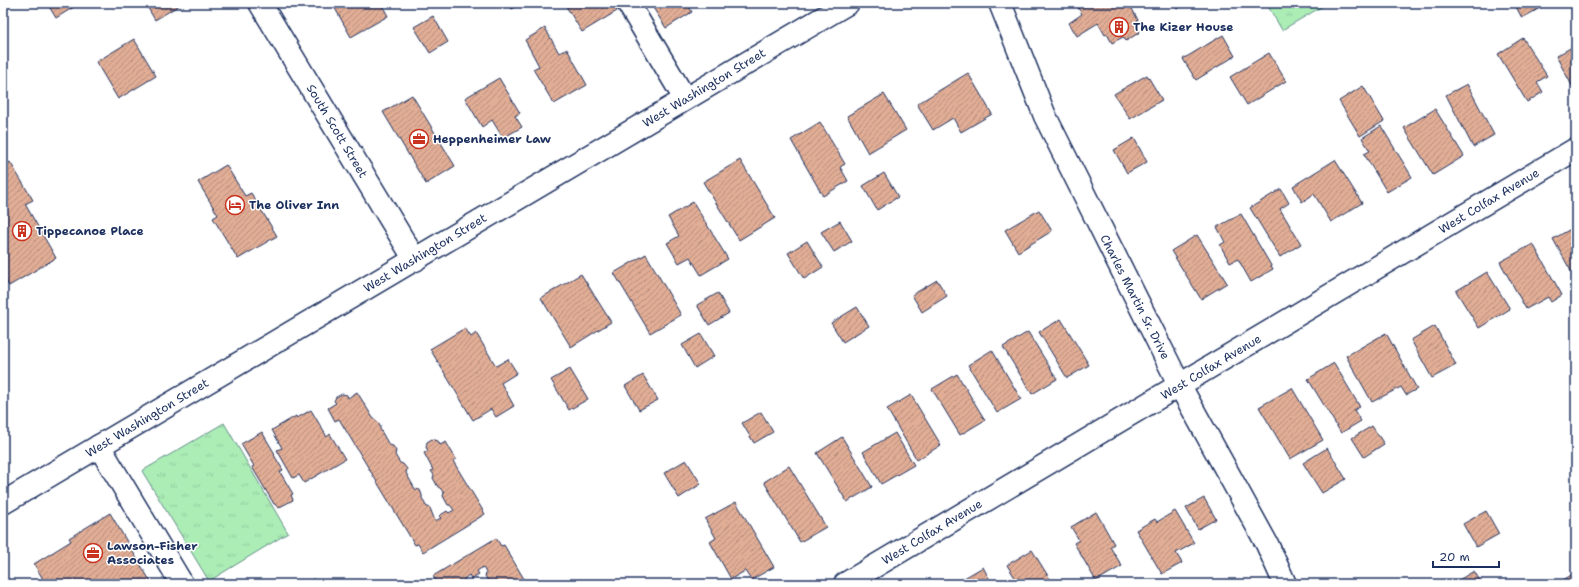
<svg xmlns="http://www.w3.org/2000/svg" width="1579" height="587" font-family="'Shantell Sans',sans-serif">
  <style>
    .grass { fill: url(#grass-tufts); stroke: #648e8a }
    .building { fill: url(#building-hatch); stroke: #1b2f5e }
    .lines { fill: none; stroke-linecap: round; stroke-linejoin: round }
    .minor-casing { stroke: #1b2f5e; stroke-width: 25 }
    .tertiary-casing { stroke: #1b2f5e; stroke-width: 25 }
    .secondary-casing { stroke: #1b2f5e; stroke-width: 25 }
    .minor { stroke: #fff; stroke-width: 22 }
    .tertiary { stroke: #fff; stroke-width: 22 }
    .secondary { stroke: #fff; stroke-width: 22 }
    .labels { text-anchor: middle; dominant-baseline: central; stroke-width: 3; stroke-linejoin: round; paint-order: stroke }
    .poi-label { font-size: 12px; font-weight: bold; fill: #1b2f5e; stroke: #fff; text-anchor: start }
    .street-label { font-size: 12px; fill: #1b2f5e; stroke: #fff }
  </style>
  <defs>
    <pattern id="grass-tufts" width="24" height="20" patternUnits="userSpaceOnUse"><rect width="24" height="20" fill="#acedb6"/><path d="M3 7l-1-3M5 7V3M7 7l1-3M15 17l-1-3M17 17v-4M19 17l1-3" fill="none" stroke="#93cc9f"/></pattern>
    <pattern id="building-hatch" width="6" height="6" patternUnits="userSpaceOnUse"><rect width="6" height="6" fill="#e1ad95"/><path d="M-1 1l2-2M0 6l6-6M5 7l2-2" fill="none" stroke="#b68d7d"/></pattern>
  </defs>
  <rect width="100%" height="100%" fill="#fff"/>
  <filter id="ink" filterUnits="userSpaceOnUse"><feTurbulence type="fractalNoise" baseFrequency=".025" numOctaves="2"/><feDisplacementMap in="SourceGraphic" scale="8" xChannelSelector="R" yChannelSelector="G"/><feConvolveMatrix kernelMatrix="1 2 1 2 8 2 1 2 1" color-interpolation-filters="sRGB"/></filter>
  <g filter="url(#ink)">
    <g class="grass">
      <polygon points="1266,3 1328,3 1282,30"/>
      <polygon points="224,423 288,533 209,581 142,471"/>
    </g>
    <g class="building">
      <polygon points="47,3 76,3 77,5 56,18"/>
      <polygon points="145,3 183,3 155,20"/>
      <polygon points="332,3 381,3 388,16 351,37"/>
      <polygon points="508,3 522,3 512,9"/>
      <polygon points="564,3 612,3 617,11 582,32"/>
      <polygon points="650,3 687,3 692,12 666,28"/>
      <polygon points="1075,3 1129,3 1138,20 1134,23 1140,32 1126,41 1123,37 1112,43 1107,34 1105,35 1098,23 1077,36 1069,23 1082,14"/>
      <polygon points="1173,3 1187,3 1177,9"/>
      <polygon points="1514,3 1549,3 1522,18"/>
      <polygon points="433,16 448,42 430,53 414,27"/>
      <polygon points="545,28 559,53 567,49 587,85 554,104 533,69 539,66 525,40"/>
      <polygon points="1223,35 1235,56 1196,80 1183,59"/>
      <polygon points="1523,38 1547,76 1537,82 1543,92 1527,102 1498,54"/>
      <polygon points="134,39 156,76 118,99 96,62"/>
      <polygon points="1576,45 1576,93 1556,56"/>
      <polygon points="1269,53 1286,81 1247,105 1230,77"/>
      <polygon points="968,73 992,114 961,132 953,118 933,130 917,104"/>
      <polygon points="1147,75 1162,100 1130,119 1114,94"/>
      <polygon points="499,78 520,113 515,116 522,127 503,138 492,120 482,127 465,98"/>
      <polygon points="1467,84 1494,135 1473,147 1446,95"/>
      <polygon points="1363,86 1384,121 1360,136 1339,101"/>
      <polygon points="884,94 906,130 868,153 847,116"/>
      <polygon points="412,95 455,166 426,184 383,112"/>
      <polygon points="1435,109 1464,156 1433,175 1404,128"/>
      <polygon points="820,122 845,164 840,167 848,181 823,196 791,140"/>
      <polygon points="1381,126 1412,177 1387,192 1364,154 1370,151 1362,138"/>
      <polygon points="1134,138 1147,162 1127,173 1114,150"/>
      <polygon points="740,160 775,218 739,240 703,182"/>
      <polygon points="1335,160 1362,203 1331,222 1314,194 1302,202 1293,186"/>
      <polygon points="10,162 33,200 25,204 56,258 9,286 3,275 3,166"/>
      <polygon points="226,165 245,196 251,193 277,236 238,259 213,218 218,215 198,182"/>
      <polygon points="884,173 898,197 877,210 863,186"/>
      <polygon points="1281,189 1289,203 1280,209 1301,244 1280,257 1250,208"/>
      <polygon points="693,202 728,259 701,275 690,257 679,263 667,243 679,236 668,217"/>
      <polygon points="1039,210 1052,231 1018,252 1005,230"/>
      <polygon points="1241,214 1273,269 1251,282 1238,259 1230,263 1220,245 1225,242 1217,227"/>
      <polygon points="840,221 852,241 834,252 821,232"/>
      <polygon points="1576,226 1576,280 1553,239"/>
      <polygon points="1197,235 1227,283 1201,299 1171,251"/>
      <polygon points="807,241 823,267 804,279 788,253"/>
      <polygon points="1533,244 1562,295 1551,302 1548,297 1526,309 1500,262"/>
      <polygon points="646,254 681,315 650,333 614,273"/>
      <polygon points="1487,272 1510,309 1479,328 1456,291"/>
      <polygon points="581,274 611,322 571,347 541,298"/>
      <polygon points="937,280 947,296 922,312 912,295"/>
      <polygon points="718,293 729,313 709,325 697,305"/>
      <polygon points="857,307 869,326 843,342 831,323"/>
      <polygon points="1061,319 1089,365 1067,378 1039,332"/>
      <polygon points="1435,326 1456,365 1432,378 1411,340"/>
      <polygon points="465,328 471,337 476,333 496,366 508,359 517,373 501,383 514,406 496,417 491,409 473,420 430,349"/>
      <polygon points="1028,332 1057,379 1032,394 1003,347"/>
      <polygon points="1386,333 1417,389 1406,395 1401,387 1372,402 1346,356"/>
      <polygon points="701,334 714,356 695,368 682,345"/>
      <polygon points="992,350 1021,399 997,413 968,365"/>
      <polygon points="1334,363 1360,407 1354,410 1361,421 1341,433 1308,379"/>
      <polygon points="570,369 588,399 569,410 551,380"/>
      <polygon points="957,374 985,420 960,435 932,389"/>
      <polygon points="643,375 658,400 639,410 625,386"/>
      <polygon points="1292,388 1323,440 1290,459 1259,407"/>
      <polygon points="357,392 373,418 377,421 380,426 380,429 389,445 393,446 396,451 395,455 400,463 403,464 407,469 406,473 415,489 420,490 422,495 422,498 426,506 430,508 435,521 441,518 439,516 447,511 449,513 454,510 450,505 448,505 443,496 444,493 440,488 438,487 433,478 434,475 431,471 433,470 424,453 428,451 426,447 427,442 432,439 438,441 440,445 446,442 456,459 453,461 485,514 423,552 418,544 415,545 339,419 335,421 328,408 336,403 334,401 336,397 342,394 347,395 348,398"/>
      <polygon points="911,395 941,445 917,460 887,409"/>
      <polygon points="311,410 327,437 330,434 345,459 304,483 299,475 293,478 277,450 282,448 272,430 296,416 297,418"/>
      <polygon points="761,412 773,432 754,443 742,423"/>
      <polygon points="1372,426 1384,444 1364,457 1352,438"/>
      <polygon points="262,432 275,454 274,455 283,470 280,472 293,494 291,495 293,500 278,508 275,504 274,504 252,467 254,466 241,444"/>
      <polygon points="895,433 914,465 881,484 863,452"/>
      <polygon points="842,437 872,487 847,502 817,453"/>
      <polygon points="1327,448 1346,479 1322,493 1303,463"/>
      <polygon points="686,460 701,484 679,498 664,473"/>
      <polygon points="789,466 826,527 800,542 764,482"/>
      <polygon points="1204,498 1216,519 1198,529 1186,508"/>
      <polygon points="736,502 774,567 751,580 745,571 731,579 710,542 716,538 705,519"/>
      <polygon points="1175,511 1194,543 1176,553 1182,563 1162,574 1136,530 1155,519 1157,522"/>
      <polygon points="1486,511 1499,534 1476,547 1463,524"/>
      <polygon points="1096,512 1114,544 1110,547 1122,566 1096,581 1074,543 1079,540 1071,527"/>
      <polygon points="110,513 152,584 46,584 34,564 71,541 69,538"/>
      <polygon points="496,538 501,546 504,545 527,584 493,584 488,581 485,576 486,573 483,567 477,571 479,574 471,579 469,575 464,579 467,584 438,584 433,576"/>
      <polygon points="1032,550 1053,584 1019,584 1007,565"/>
      <polygon points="983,567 992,584 954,584"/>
      <polygon points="1474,571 1482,584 1452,584"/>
      <polygon points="1576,572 1576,584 1557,584"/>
      <polygon points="314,579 317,584 305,584"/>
    </g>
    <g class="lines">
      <g class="minor-casing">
        <g id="minor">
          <polyline points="628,3 685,99"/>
          <polyline points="99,446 182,584"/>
        </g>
      </g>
      <g class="tertiary-casing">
        <g id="tertiary">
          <polyline points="260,3 415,260"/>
          <polyline points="3,503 848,3"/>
          <polyline points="845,584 1576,149"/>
        </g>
      </g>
      <g class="secondary-casing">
        <polyline id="secondary" points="1000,3 1045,116 1180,386 1267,544 1285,584"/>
      </g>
      <use href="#minor" class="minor"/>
      <use href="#tertiary" class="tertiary"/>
      <use href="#secondary" class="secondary"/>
    </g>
  </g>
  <defs>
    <g id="building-ring" transform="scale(1)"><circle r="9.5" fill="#fff" stroke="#c8321e" stroke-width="1.5"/><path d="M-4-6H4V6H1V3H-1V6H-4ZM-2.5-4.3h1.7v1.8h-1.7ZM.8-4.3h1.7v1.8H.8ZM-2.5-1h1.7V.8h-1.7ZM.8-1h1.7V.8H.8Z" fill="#c8321e"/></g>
    <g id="office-ring" transform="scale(1)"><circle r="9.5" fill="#fff" stroke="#c8321e" stroke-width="1.5"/><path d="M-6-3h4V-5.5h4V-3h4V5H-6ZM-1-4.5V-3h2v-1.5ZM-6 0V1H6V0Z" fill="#c8321e"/></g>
    <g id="hotel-ring" transform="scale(1)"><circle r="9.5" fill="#fff" stroke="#c8321e" stroke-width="1.5"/><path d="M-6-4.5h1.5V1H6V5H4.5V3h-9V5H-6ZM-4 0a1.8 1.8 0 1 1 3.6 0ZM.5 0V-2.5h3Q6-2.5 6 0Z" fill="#c8321e"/></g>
  </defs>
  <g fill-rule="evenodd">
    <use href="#building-ring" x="1119" y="27"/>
    <use href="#office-ring" x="419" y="139"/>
    <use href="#hotel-ring" x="235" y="205"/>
    <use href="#building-ring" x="22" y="231"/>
    <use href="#office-ring" x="93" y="553"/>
  </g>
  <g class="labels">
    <g class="poi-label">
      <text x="1133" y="27">The Kizer House</text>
      <text x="433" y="139">Heppenheimer Law</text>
      <text x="249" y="205">The Oliver Inn</text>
      <text x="36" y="231">Tippecanoe Place</text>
      <text x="107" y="546">Lawson-Fisher<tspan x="107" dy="14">Associates</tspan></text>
    </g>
    <g class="street-label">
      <text transform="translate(704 88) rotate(-31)">West Washington Street</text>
      <text transform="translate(337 131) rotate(59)">South Scott Street</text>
      <text transform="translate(1489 201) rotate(-31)">West Colfax Avenue</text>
      <text transform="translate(425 253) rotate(-31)">West Washington Street</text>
      <text transform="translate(1135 297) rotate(63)">Charles Martin Sr. Drive</text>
      <text transform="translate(1211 367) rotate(-31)">West Colfax Avenue</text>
      <text transform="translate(147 418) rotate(-31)">West Washington Street</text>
      <text transform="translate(932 532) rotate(-31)">West Colfax Avenue</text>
    </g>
  </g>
  <rect width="1579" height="587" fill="none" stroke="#fff" stroke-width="16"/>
  <rect x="8" y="8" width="1563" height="571" fill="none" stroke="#1b2f5e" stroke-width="1.5" filter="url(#ink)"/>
  <path d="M1433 561v6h66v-6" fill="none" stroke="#1b2f5e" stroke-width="2"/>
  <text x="1439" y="561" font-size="12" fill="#1b2f5e" stroke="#ffffff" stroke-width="3" paint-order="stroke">20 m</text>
</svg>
